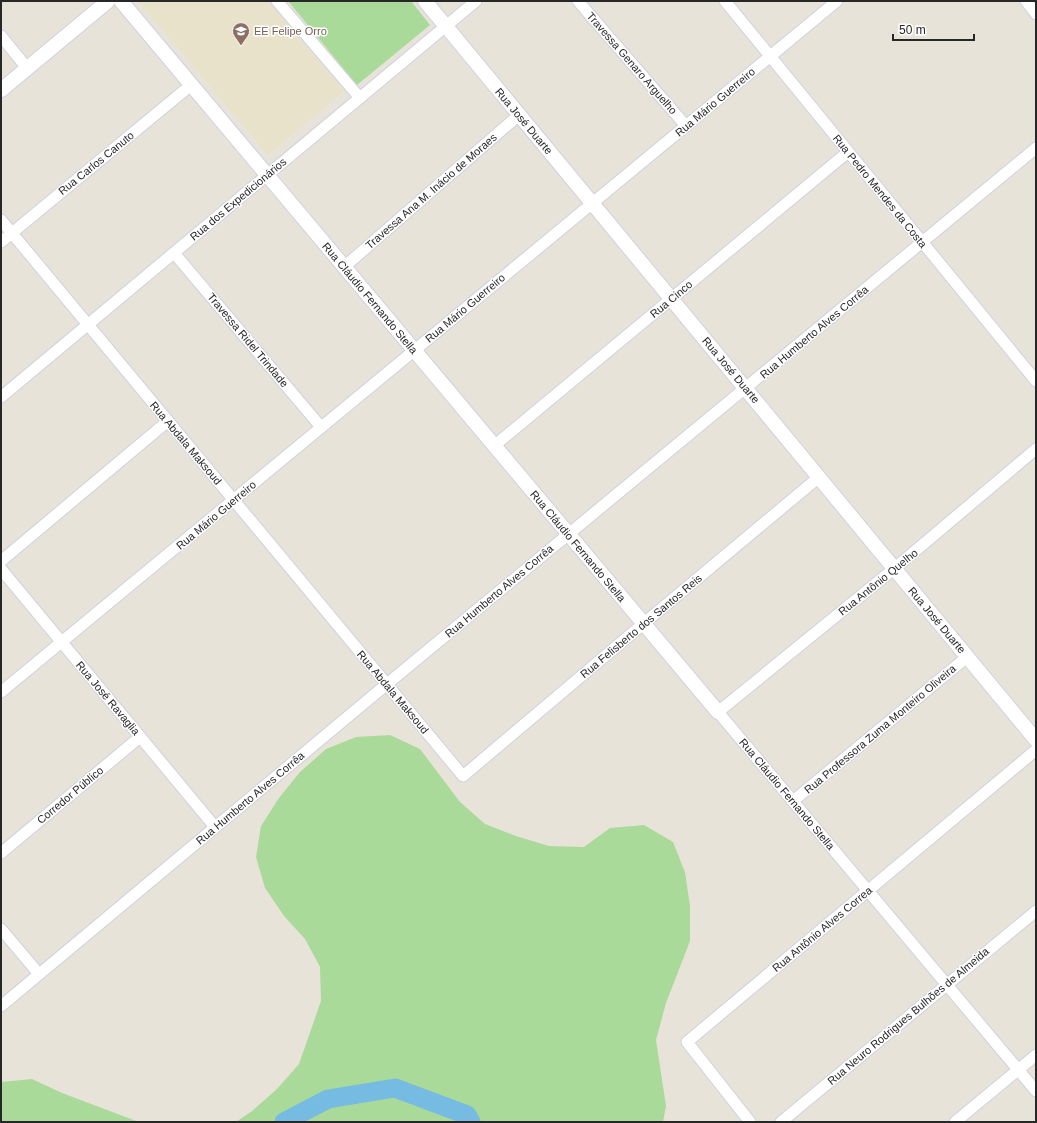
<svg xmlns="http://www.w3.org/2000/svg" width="1037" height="1123" font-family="Arial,sans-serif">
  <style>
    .education { fill: #e9e2ca }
    .green { fill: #aada9a }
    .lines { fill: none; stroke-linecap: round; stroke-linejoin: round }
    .river { stroke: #75bbe2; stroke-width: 19 }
    .minor-casing { stroke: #cfd1df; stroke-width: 13 }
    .tertiary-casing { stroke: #cfd1df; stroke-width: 16 }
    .minor { stroke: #fff; stroke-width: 11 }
    .tertiary { stroke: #fff; stroke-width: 14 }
    .labels { text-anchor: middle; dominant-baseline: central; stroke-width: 3; stroke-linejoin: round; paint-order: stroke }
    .education-label { font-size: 11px; fill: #785e54; stroke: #fff; text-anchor: start }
    .street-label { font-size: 11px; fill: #272727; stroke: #fff }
  </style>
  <rect width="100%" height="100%" fill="#e8e3d9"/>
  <polygon class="education" points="138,1 268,1 344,91 268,155"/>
  <g class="green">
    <polygon points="288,1 411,1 430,25 357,85"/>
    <polygon points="390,735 420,749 460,802 485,824 516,836 549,846 584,847 610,828 644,825 673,842 685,872 690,906 690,941 666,1003 656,1040 666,1106 663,1122 236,1122 252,1111 277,1089 299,1064 321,1001 320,967 305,939 284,916 265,888 256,857 261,826 279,798 300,772 326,749 356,737"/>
    <polygon points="32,1079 62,1093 139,1122 1,1122 1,1082"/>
  </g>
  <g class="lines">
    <polyline class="river" points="284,1122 328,1099 395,1088 467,1115 471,1122"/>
    <g class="minor-casing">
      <g id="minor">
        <polyline points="277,1 360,98"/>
        <polyline points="578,1 686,126"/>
        <polyline points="725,1 1036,381"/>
        <polyline points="1026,1 1036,14"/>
        <polyline points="1,36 27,68"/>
        <polyline points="1,220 463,776 643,624 819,477"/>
        <polyline points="1,242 191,85"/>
        <polyline points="174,253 321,427"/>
        <polyline points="344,267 519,115"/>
        <polyline points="1,397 476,1"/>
        <polyline points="494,446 848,152"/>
        <polyline points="1036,449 895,568 718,712 1036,1091"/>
        <polyline points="1,561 168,421"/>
        <polyline points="1,569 215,827"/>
        <polyline points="1,692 837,1"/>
        <polyline points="793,801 967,657"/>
        <polyline points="1,853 140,737"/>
        <polyline points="1,929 39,974"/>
        <polyline points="1,1006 387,684 1036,148"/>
        <polyline points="750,1122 687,1042 1036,750"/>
        <polyline points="781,1122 1036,911"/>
        <polyline points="955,1122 1036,1055"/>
      </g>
    </g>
    <g class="tertiary-casing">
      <g id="tertiary">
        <polyline points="121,1 718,712"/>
        <polyline points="425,1 1036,740"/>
        <polyline points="1,90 108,1"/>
      </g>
    </g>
    <use href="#minor" class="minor"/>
    <use href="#tertiary" class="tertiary"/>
  </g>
  <defs>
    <g id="school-pin" transform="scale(0.9)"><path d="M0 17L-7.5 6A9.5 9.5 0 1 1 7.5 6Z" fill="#8d6e63" stroke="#fff"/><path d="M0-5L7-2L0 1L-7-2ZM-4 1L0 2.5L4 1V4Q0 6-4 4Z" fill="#fff"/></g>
  </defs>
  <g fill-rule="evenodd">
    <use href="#school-pin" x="241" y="31"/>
  </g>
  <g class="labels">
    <g class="education-label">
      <text x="254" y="31">EE Felipe Orro</text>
    </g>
    <g class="street-label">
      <text transform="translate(632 63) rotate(49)">Travessa Genaro Arguelho</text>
      <text transform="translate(715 102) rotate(-40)">Rua Mário Guerreiro</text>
      <text transform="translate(524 121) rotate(50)">Rua José Duarte</text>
      <text transform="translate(96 163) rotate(-39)">Rua Carlos Canuto</text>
      <text transform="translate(431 191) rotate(-41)">Travessa Ana M. Inácio de Moraes</text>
      <text transform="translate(880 191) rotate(51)">Rua Pedro Mendes da Costa</text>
      <text transform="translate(238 199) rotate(-40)">Rua dos Expedicionários</text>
      <text transform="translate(370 298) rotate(50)">Rua Cláudio Fernando Stella</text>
      <text transform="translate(671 299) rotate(-40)">Rua Cinco</text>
      <text transform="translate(465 308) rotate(-40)">Rua Mário Guerreiro</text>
      <text transform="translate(814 332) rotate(-40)">Rua Humberto Alves Corrêa</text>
      <text transform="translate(248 340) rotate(50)">Travessa Ridel Trindade</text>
      <text transform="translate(731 370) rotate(50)">Rua José Duarte</text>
      <text transform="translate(186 443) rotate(50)">Rua Abdala Maksoud</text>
      <text transform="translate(216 515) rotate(-40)">Rua Mário Guerreiro</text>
      <text transform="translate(578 546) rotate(50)">Rua Cláudio Fernando Stella</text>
      <text transform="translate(878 582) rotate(-39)">Rua Antônio Quelho</text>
      <text transform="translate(499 591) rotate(-40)">Rua Humberto Alves Corrêa</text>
      <text transform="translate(937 620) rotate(50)">Rua José Duarte</text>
      <text transform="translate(641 626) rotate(-40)">Rua Felisberto dos Santos Reis</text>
      <text transform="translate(393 692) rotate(50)">Rua Abdala Maksoud</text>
      <text transform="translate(108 698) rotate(50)">Rua José Ravaglia</text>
      <text transform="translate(880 729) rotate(-40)">Rua Professora Zuma Monteiro Oliveira</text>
      <text transform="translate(787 794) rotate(50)">Rua Cláudio Fernando Stella</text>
      <text transform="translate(70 795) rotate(-40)">Corredor Público</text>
      <text transform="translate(250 798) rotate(-40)">Rua Humberto Alves Corrêa</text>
      <text transform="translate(822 929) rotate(-40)">Rua Antônio Alves Correa</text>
      <text transform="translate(908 1016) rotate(-40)">Rua Neuro Rodrigues Bulhões de Almeida</text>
    </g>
  </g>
  <rect width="1037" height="1123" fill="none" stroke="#272727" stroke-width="4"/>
  <path d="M893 34v6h81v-6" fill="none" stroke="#272727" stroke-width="2"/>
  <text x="899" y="34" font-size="12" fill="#272727" stroke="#ffffff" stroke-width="3" paint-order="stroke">50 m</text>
</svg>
